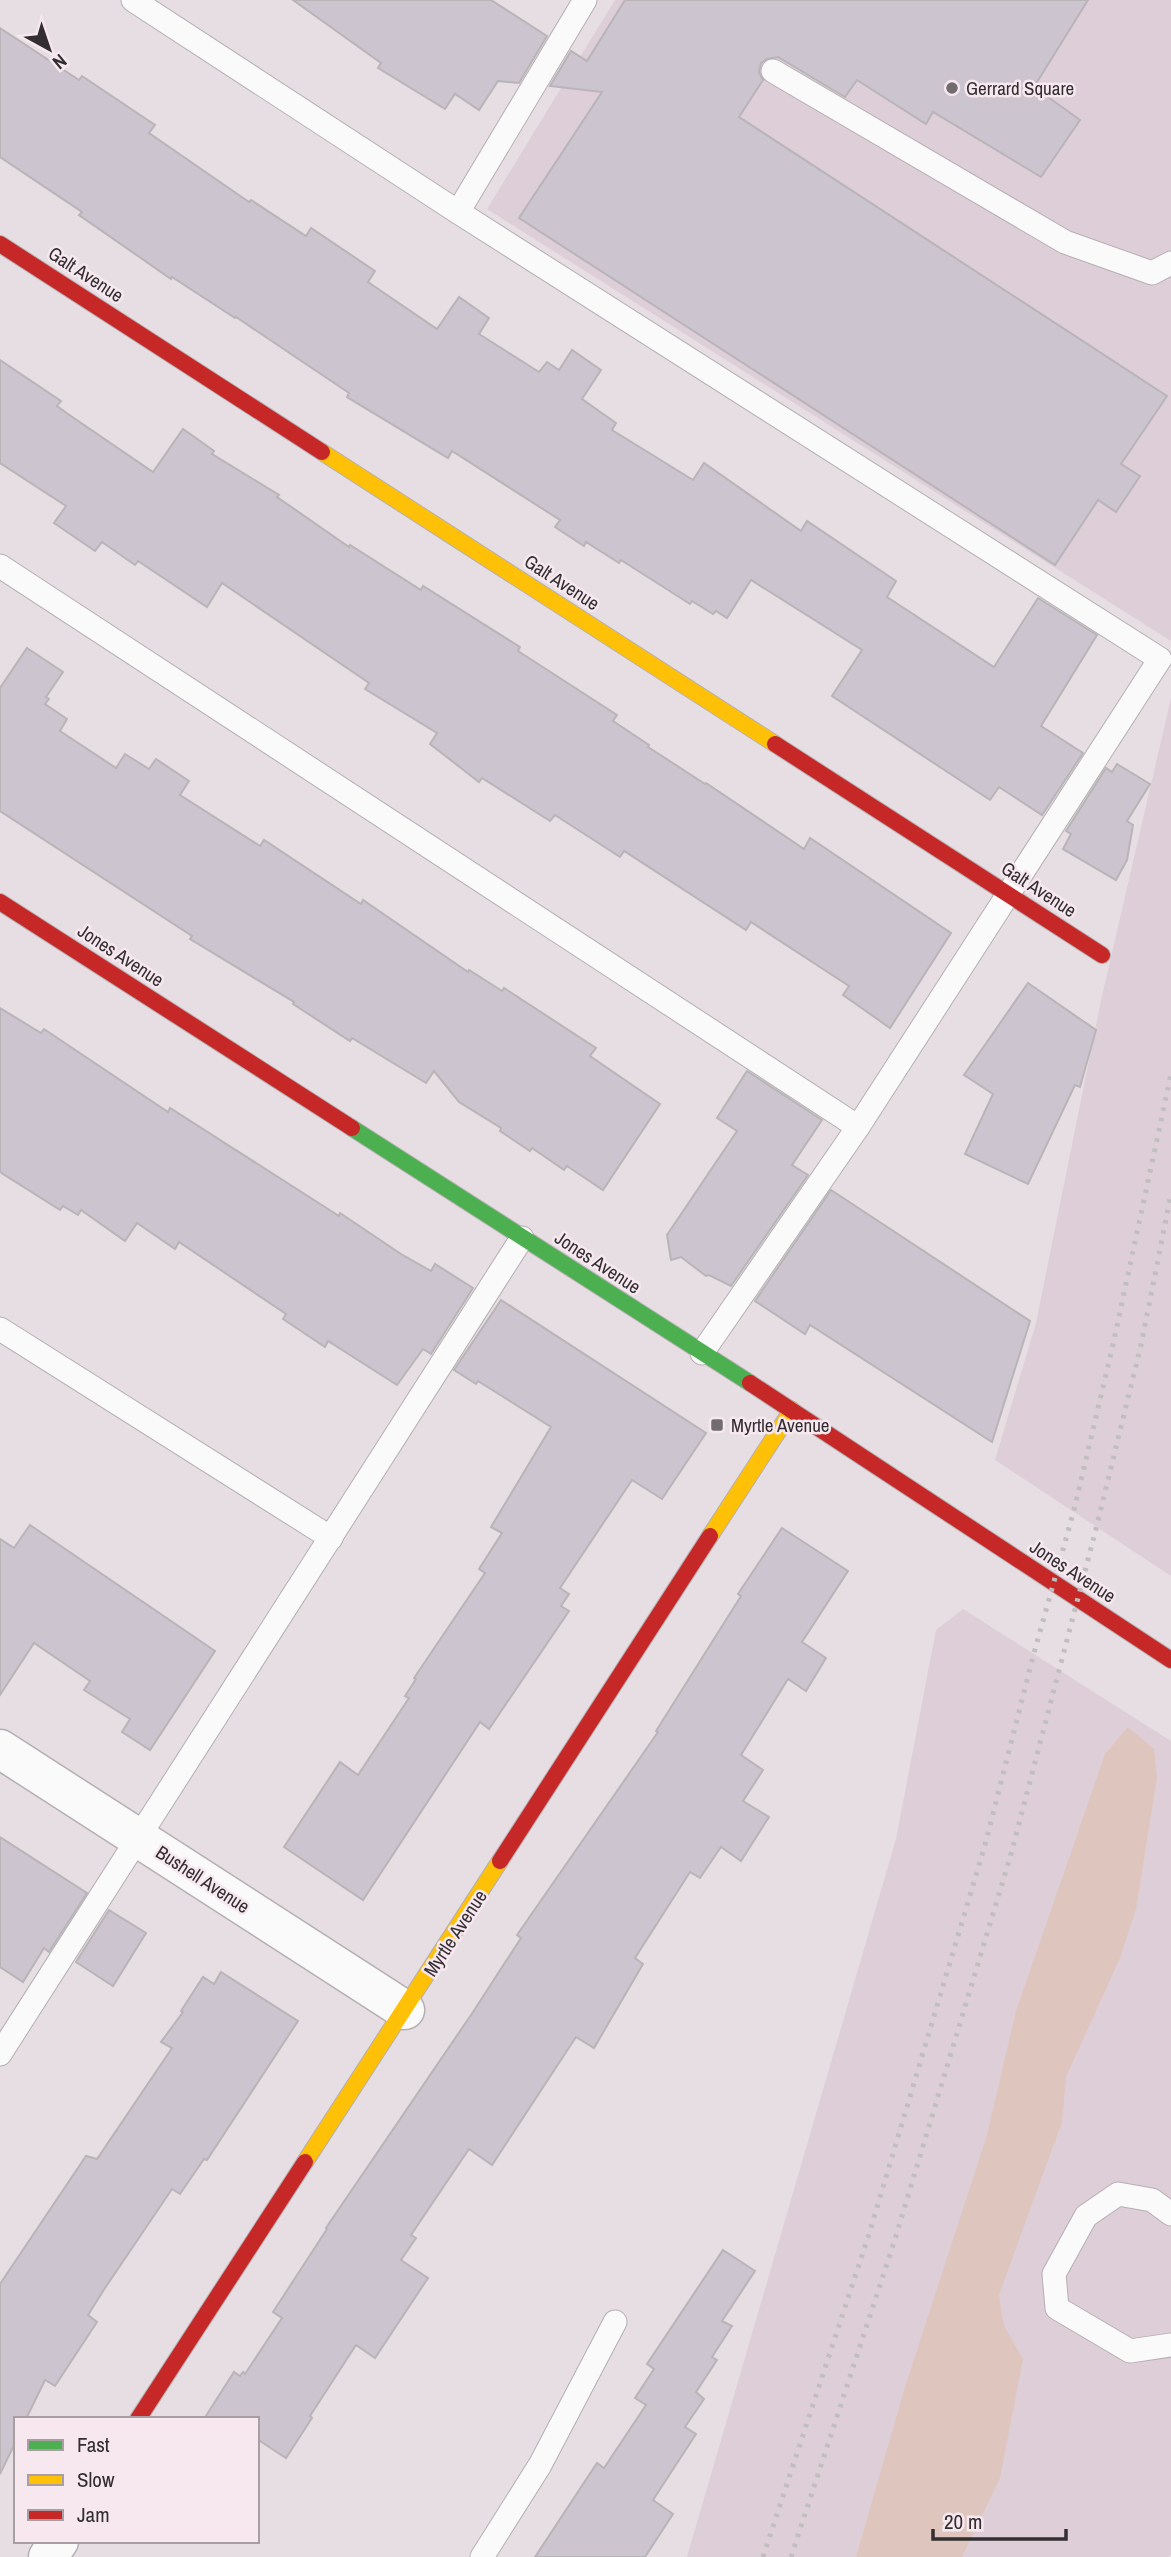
<svg xmlns="http://www.w3.org/2000/svg" width="1171" height="2557" font-family="'Archivo Narrow',sans-serif">
  <style>
    .built { fill: #deced7 }
    .green { fill: #dec6bf }
    .building { fill: #ccc4ce; stroke: #b8b4b8; stroke-width: 2 }
    .lines { fill: none; stroke-linecap: round; stroke-linejoin: round }
    .lane-casing { stroke: #b5afb2; stroke-width: 25 }
    .street-casing { stroke: #b5afb2; stroke-width: 41 }
    .fast-casing { stroke: #b5afb2; stroke-width: 18 }
    .slow-casing { stroke: #b5afb2; stroke-width: 18 }
    .jam-casing { stroke: #b5afb2; stroke-width: 18 }
    .lane { stroke: #fbfafb; stroke-width: 23 }
    .street { stroke: #fbfafb; stroke-width: 38 }
    .fast { stroke: #4caf50; stroke-width: 16 }
    .slow { stroke: #ffc107; stroke-width: 16 }
    .jam { stroke: #c62828; stroke-width: 16 }
    .rail { stroke: #c0bebf; stroke-width: 5; stroke-dasharray: 3.5 7; stroke-linecap: butt }
    .poi-dot { fill: #726c6f; stroke: #f7e8f0; stroke-width: 2.5 }
    .labels { text-anchor: middle; dominant-baseline: central; stroke-width: 5; stroke-linejoin: round; paint-order: stroke }
    .poi-label { font-size: 19px; fill: #332e30; stroke: #f7e8f0; text-anchor: start }
    .street-label { font-size: 19px; fill: #332e30; stroke: #f7e8f0 }
  </style>
  <rect width="100%" height="100%" fill="#e6dee3"/>
  <g class="built">
    <polygon points="615,0 1171,0 1171,641 487,209"/>
    <polygon points="1171,698 1171,1576 995,1460 1036,1323 1102,996"/>
    <polygon points="963,1609 1171,1741 1171,2554 1169,2557 687,2557 896,1839 936,1630"/>
  </g>
  <polygon class="green" points="1128,1727 1154,1749 1157,1778 1136,1909 1120,1958 1066,2077 1062,2122 999,2295 1004,2326 1023,2359 1000,2478 962,2557 856,2557 905,2387 987,2135 1016,2011 1105,1754"/>
  <g class="building">
    <polygon points="293,0 491,0 547,36 519,83 498,81 479,110 455,94 445,109 378,68 381,63"/>
    <polygon points="625,0 1088,0 1034,87 1080,120 1041,177 933,112 926,124 857,80 845,97 778,57 767,59 761,63 759,72 763,80 739,117 1167,396 1121,464 1140,476 1116,512 1098,500 1055,565 519,218 602,92 550,86 571,51 587,61"/>
    <polygon points="0,28 79,80 82,76 155,125 149,133 249,202 251,200 306,236 311,228 375,271 368,282 437,329 459,297 489,318 479,334 539,372 547,362 559,370 572,350 601,370 582,399 616,423 612,430 693,480 704,463 801,531 807,521 896,581 887,597 994,667 1038,598 1097,635 1041,726 1083,753 1042,815 999,787 990,800 832,696 862,650 751,580 727,618 716,611 713,614 692,601 690,604 621,560 619,563 586,542 584,546 555,527 560,520 452,451 448,458 347,397 349,393 236,317 235,318 172,277 171,279 79,215 82,212 0,157"/>
    <polygon points="0,360 61,401 57,406 68,414 153,472 183,429 214,451 212,454 279,495 277,497 349,547 350,545 421,590 423,586 520,647 518,651 617,715 613,721 649,745 648,747 705,784 706,783 804,849 810,838 951,933 890,1028 843,995 849,986 751,922 746,930 624,851 620,857 555,815 550,821 482,778 479,782 430,744 437,733 365,689 369,683 222,583 207,607 138,561 135,565 102,542 95,551 54,523 66,506 0,463"/>
    <polygon points="27,648 63,672 46,697 49,699 45,704 67,719 60,731 116,768 125,754 149,769 156,759 189,781 180,795 260,846 264,840 361,904 363,900 468,972 469,970 502,991 504,988 596,1048 590,1056 660,1104 603,1190 567,1166 564,1170 532,1148 530,1151 500,1131 501,1128 459,1102 434,1071 426,1083 352,1038 350,1041 293,1004 294,1002 190,939 192,936 0,811 0,688"/>
    <polygon points="1117,764 1150,784 1127,821 1133,825 1127,860 1116,880 1063,849 1071,834 1066,831 1106,768 1112,772"/>
    <polygon points="1028,983 1096,1030 1080,1087 1075,1085 1028,1184 965,1154 993,1094 964,1075"/>
    <polygon points="0,1008 41,1033 44,1029 168,1112 170,1108 339,1216 340,1213 401,1254 431,1271 435,1264 473,1288 431,1354 423,1349 397,1385 328,1341 325,1347 283,1319 286,1314 179,1242 175,1249 137,1223 125,1241 81,1210 78,1215 63,1206 60,1210 0,1172"/>
    <polygon points="747,1071 822,1120 792,1165 808,1175 731,1286 709,1275 706,1276 681,1257 671,1260 667,1235 737,1131 717,1118"/>
    <polygon points="831,1190 1030,1321 992,1442 810,1325 805,1334 755,1301"/>
    <polygon points="501,1300 706,1433 662,1499 632,1480 560,1588 569,1594 561,1606 569,1611 489,1729 480,1722 363,1900 284,1847 340,1762 358,1775 409,1698 405,1696 416,1679 414,1678 485,1573 479,1569 502,1533 491,1527 551,1427 478,1381 476,1384 454,1370"/>
    <polygon points="30,1525 215,1651 150,1750 122,1732 130,1719 84,1690 90,1681 34,1643 0,1695 0,1539 14,1548"/>
    <polygon points="782,1528 848,1571 802,1642 826,1658 806,1691 788,1679 741,1755 763,1770 743,1801 769,1817 741,1861 721,1847 700,1878 690,1872 635,1958 643,1964 594,2048 576,2037 492,2165 469,2149 411,2235 416,2238 401,2260 428,2278 375,2358 356,2345 310,2416 312,2418 286,2458 257,2439 257,2419 204,2419 234,2372 240,2376 243,2372 245,2374 282,2318 273,2312 327,2229 326,2228 473,2012 521,1938 517,1935 658,1732 656,1731 741,1596 738,1594"/>
    <polygon points="0,1837 87,1893 49,1952 44,1948 23,1982 0,1967"/>
    <polygon points="109,1910 146,1933 113,1986 76,1962"/>
    <polygon points="221,1972 298,2021 207,2160 204,2159 180,2194 172,2189 105,2288 88,2315 97,2322 55,2386 45,2380 26,2419 16,2419 16,2441 0,2474 0,2284 86,2156 97,2159 172,2048 161,2042 183,2012 181,2011 203,1977 214,1984"/>
    <polygon points="723,2250 755,2271 722,2321 732,2326 712,2357 717,2360 696,2392 704,2399 685,2427 696,2434 653,2500 673,2514 645,2557 535,2557 597,2463 604,2468 646,2405 635,2398 654,2369 647,2364"/>
  </g>
  <g class="lines">
    <g class="lane-casing">
      <g id="lane">
        <polyline points="133,0 458,212 1160,659 858,1127 702,1353"/>
        <polyline points="773,71 1065,242 1152,273 1171,263"/>
        <polyline points="458,212 585,0"/>
        <polyline points="0,566 858,1127"/>
        <polyline points="0,1329 331,1538"/>
        <polyline points="0,2054 522,1238"/>
        <polyline points="1171,2214 1152,2200 1118,2194 1086,2216 1054,2274 1057,2308 1130,2351 1171,2345"/>
        <polyline points="482,2557 540,2465 615,2322"/>
      </g>
    </g>
    <g class="street-casing">
      <g id="street">
        <polyline points="0,1749 405,2010"/>
        <polyline points="48,2557 59,2541"/>
      </g>
    </g>
    <g class="fast-casing">
      <polyline id="fast" points="352,1128 750,1383"/>
    </g>
    <g class="slow-casing">
      <g id="slow">
        <polyline points="322,452 775,744"/>
        <polyline points="710,1536 792,1410"/>
        <polyline points="305,2162 500,1861"/>
      </g>
    </g>
    <g class="jam-casing">
      <g id="jam">
        <polyline points="0,244 322,452"/>
        <polyline points="775,744 1102,955"/>
        <polyline points="0,902 352,1128"/>
        <polyline points="750,1383 1171,1660"/>
        <polyline points="500,1861 710,1536"/>
        <polyline points="138,2419 305,2162"/>
      </g>
    </g>
    <use href="#lane" class="lane"/>
    <use href="#street" class="street"/>
    <use href="#fast" class="fast"/>
    <use href="#slow" class="slow"/>
    <use href="#jam" class="jam"/>
    <g class="rail">
      <polyline points="763,2557 869,2234 985,1845 1034,1653 1074,1510 1112,1349 1171,1074"/>
      <polyline points="791,2557 895,2239 1011,1854 1095,1533 1141,1345 1171,1194"/>
    </g>
  </g>
  <g class="poi-dot">
    <circle cx="952" cy="88" r="7"/>
    <rect x="710" y="1418" width="14" height="14" rx="3.5"/>
  </g>
  <g class="labels">
    <g class="poi-label">
      <text x="966" y="88">Gerrard Square</text>
      <text x="731" y="1425">Myrtle Avenue</text>
    </g>
    <g class="street-label">
      <text transform="translate(86 274) rotate(33)">Galt Avenue</text>
      <text transform="translate(562 582) rotate(33)">Galt Avenue</text>
      <text transform="translate(1039 889) rotate(33)">Galt Avenue</text>
      <text transform="translate(121 955) rotate(33)">Jones Avenue</text>
      <text transform="translate(598 1262) rotate(33)">Jones Avenue</text>
      <text transform="translate(1073 1571) rotate(33)">Jones Avenue</text>
      <text transform="translate(203 1879) rotate(33)">Bushell Avenue</text>
      <text transform="translate(455 1933) rotate(-57)">Myrtle Avenue</text>
    </g>
  </g>
  <rect x="14" y="2417" width="245" height="126" fill="#f7e8f0" stroke="#a99ea3" stroke-width="2"/>
  <rect x="28" y="2440" width="35" height="10" fill="#4caf50" stroke="#a99ea3" stroke-width="2"/>
  <text x="77" y="2452" font-size="21" fill="#332e30">Fast</text>
  <rect x="28" y="2475" width="35" height="10" fill="#ffc107" stroke="#a99ea3" stroke-width="2"/>
  <text x="77" y="2487" font-size="21" fill="#332e30">Slow</text>
  <rect x="28" y="2510" width="35" height="10" fill="#c62828" stroke="#a99ea3" stroke-width="2"/>
  <text x="77" y="2522" font-size="21" fill="#332e30">Jam</text>
  <g transform="translate(49 49) rotate(140)" stroke="#f7e8f0" stroke-width="5" paint-order="stroke">
  <path d="M0-5L12 26L0 18L-12 26Z" fill="#332e30"/>
  <text y="-10" font-size="19" font-weight="bold" text-anchor="middle" fill="#332e30">N</text>
  </g>
  <path d="M933 2529v10h133v-10" fill="none" stroke="#332e30" stroke-width="3.5"/>
  <text x="944" y="2529" font-size="21" fill="#332e30" stroke="#f7e8f0" stroke-width="5" paint-order="stroke">20 m</text>
</svg>
